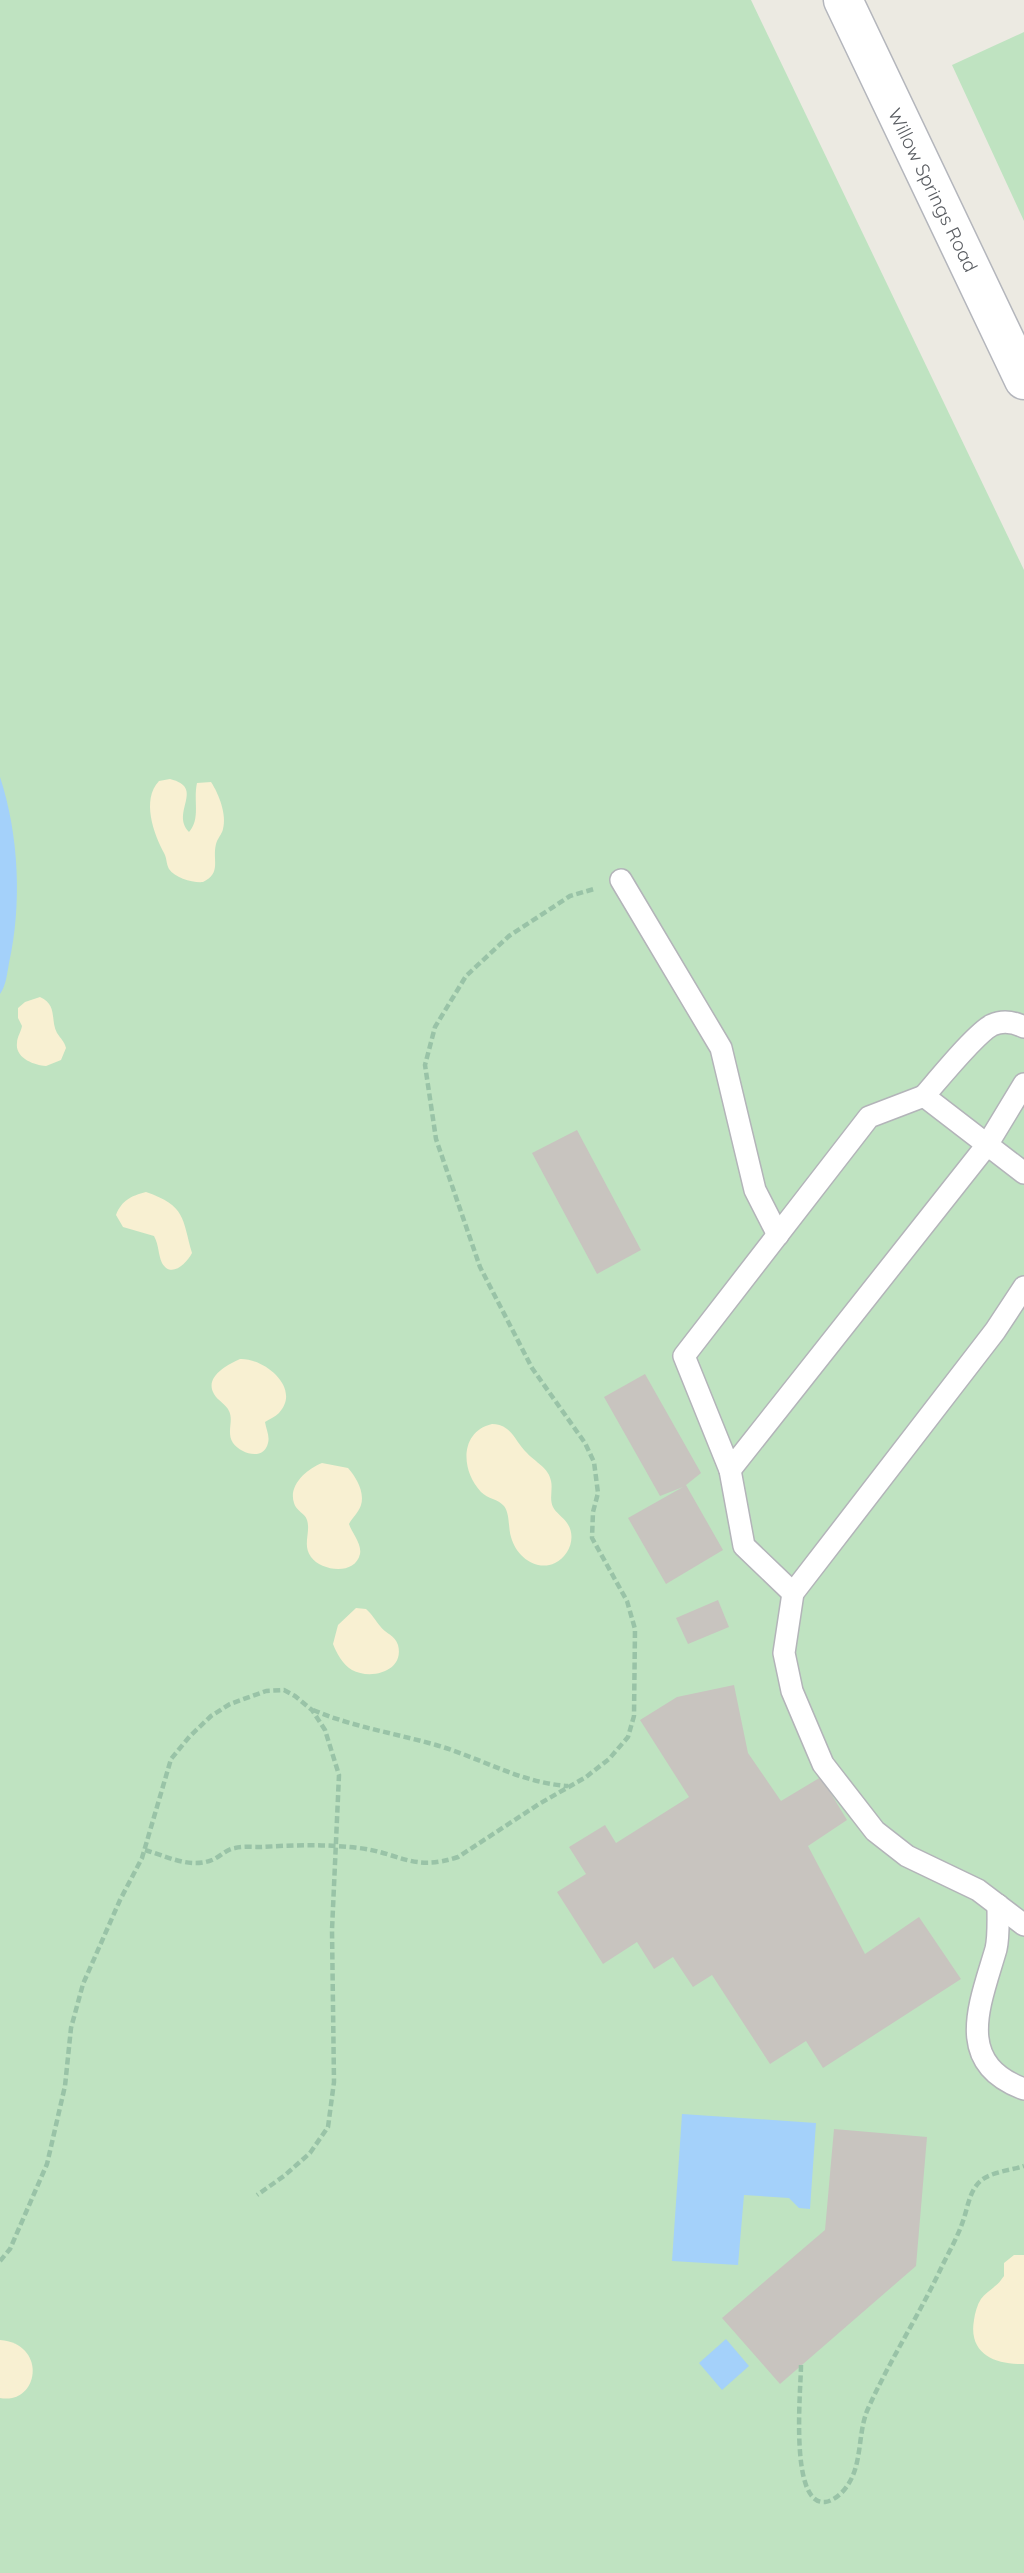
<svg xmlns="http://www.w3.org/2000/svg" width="1024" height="2573" font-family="Quicksand,sans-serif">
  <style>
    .green { fill: #bfe3c1 }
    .sand { fill: #f8f0d2 }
    .water { fill: #a4d1fa }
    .building { fill: #c8c4bf }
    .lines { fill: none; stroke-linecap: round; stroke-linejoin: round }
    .service-casing { stroke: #b3b4b9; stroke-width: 24 }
    .secondary-casing { stroke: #b4b6bc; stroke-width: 41 }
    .path { stroke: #99c3a7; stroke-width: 4.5; stroke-dasharray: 7 3.5; stroke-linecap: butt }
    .service { stroke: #fff; stroke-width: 21 }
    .secondary { stroke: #fff; stroke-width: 38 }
    .labels { text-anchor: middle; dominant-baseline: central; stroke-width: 5; stroke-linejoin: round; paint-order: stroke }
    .street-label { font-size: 19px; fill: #5a5d62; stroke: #fff }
  </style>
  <rect width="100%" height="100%" fill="#eceae2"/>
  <g class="green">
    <polygon points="0,0 751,0 1024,570 1024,2573 0,2573"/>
    <polygon points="1024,32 1024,221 952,65"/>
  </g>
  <g class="sand">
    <path d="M170 779C206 788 170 812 189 832 201 819 193 800 197 783L211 782C219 794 227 815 223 829 222 834 217 839 216 844 212 860 222 873 203 882 193 883 175 878 169 869 166 864 167 858 164 853 154 834 141 800 159 781Z"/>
    <path d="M40 997C58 1005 50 1020 57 1033 61 1039 64 1041 66 1048L61 1060 46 1066C34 1065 15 1058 17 1043 17 1037 21 1032 22 1026L18 1018V1008L25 1002Z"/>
    <path d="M146 1192C186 1206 182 1218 192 1253 187 1263 171 1279 162 1263 158 1254 159 1245 154 1236L123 1227 116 1215C122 1200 131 1196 146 1192Z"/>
    <path d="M240 1359C264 1358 302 1388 279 1413 275 1417 269 1419 265 1422 266 1429 270 1436 268 1443 264 1461 241 1454 233 1443 226 1432 234 1421 229 1411 226 1404 218 1401 214 1394 204 1377 227 1365 240 1359Z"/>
    <path d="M492 1424C497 1424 502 1425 507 1429 515 1435 519 1446 527 1453 535 1462 549 1468 551 1481 553 1489 549 1499 553 1507 556 1513 563 1517 567 1523 577 1537 569 1556 555 1563 536 1572 516 1556 511 1537 508 1527 510 1514 504 1506 498 1499 488 1499 481 1492 461 1471 459 1432 492 1424Z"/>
    <path d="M322 1463 348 1468C356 1477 365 1492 361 1505 359 1512 352 1518 349 1524 352 1533 362 1544 360 1554 355 1576 321 1571 311 1557 302 1545 311 1532 307 1520 305 1513 296 1511 294 1503 288 1485 307 1469 322 1463Z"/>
    <path d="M356 1608 366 1609C372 1614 375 1620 380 1626 386 1634 395 1635 398 1645 405 1672 370 1680 352 1670 343 1665 336 1652 333 1644L338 1625Z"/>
    <path d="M1014 2255H1024V2364C995 2365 968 2354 974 2320 975 2313 977 2305 981 2299 986 2292 996 2287 1001 2280L1004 2276V2263Z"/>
    <path d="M0 2340C48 2344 39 2405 0 2398Z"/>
  </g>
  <g class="water">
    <path d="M0 777C19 835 22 904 9 963 7 974 6 986 0 994Z"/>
    <polygon points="682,2114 816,2123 810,2209 799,2208 789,2198 744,2195 738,2265 672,2261"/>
    <polygon points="726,2339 749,2366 722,2390 699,2363"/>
  </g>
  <g class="building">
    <polygon points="577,1130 641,1250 597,1274 532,1153"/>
    <polygon points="645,1374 701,1473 686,1485 723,1550 666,1584 628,1518 683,1487 660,1496 604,1397"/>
    <polygon points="718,1600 729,1627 688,1644 676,1618"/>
    <polygon points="734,1685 748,1753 781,1801 821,1777 847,1820 808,1846 865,1954 919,1917 961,1979 823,2068 806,2041 770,2064 712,1975 693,1987 673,1957 654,1969 637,1942 603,1964 557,1892 586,1874 569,1847 605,1825 616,1843 689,1797 640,1720 677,1697"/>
    <polygon points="834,2129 927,2137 916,2266 780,2384 722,2318 825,2230"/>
  </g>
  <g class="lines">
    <g class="service-casing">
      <g id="service">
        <polyline points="621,880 721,1048 755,1190 778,1235"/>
        <polyline points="1024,1084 987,1145 730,1470 684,1356 869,1117 924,1096 1024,1173"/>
        <path d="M924 1096C938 1080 976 1033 992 1025 1003 1020 1014 1022 1024 1027"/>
        <polyline points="1024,1287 995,1331 793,1593 784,1653 792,1691 823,1764 875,1831 907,1856 978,1890 1024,1925"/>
        <polyline points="730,1470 744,1546 793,1593"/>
        <path d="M998 1905C998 1919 999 1936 996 1949 980 2004 953 2063 1024 2089"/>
      </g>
    </g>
    <g class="secondary-casing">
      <polyline id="secondary" points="843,0 1024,380"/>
    </g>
    <g class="path">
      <path d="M313 1710C353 1727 394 1733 436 1745 481 1758 521 1783 568 1786"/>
      <path d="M145 1850C166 1856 190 1869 212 1860 220 1857 226 1849 235 1848 244 1846 254 1847 262 1847 293 1845 327 1844 359 1848 400 1853 413 1872 458 1857L539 1804 586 1777 609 1759 628 1737 634 1716 635 1629 627 1601 592 1538 593 1512 598 1493 594 1462 585 1443 532 1368 480 1267 436 1139 425 1065 435 1027 466 976 509 936 570 896 594 889"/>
      <polyline points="0,2261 10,2249 47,2164 65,2086 71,2028 83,1984 120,1900 142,1858 171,1759 190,1736 211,1716 230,1704 266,1691 284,1690 295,1696 312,1710 325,1730 339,1775 332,1930 334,2082 328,2127 310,2153 284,2176 257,2195"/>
      <path d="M801 2365C801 2389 789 2505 825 2502 834 2501 844 2492 849 2483 862 2462 858 2434 867 2411 889 2361 920 2314 943 2264 950 2250 958 2236 963 2221 967 2210 969 2195 976 2186 985 2172 1009 2171 1024 2166"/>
    </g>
    <use href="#service" class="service"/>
    <use href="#secondary" class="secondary"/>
  </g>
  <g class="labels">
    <g class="street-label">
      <text transform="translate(933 190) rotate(64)">Willow Springs Road</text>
    </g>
  </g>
</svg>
